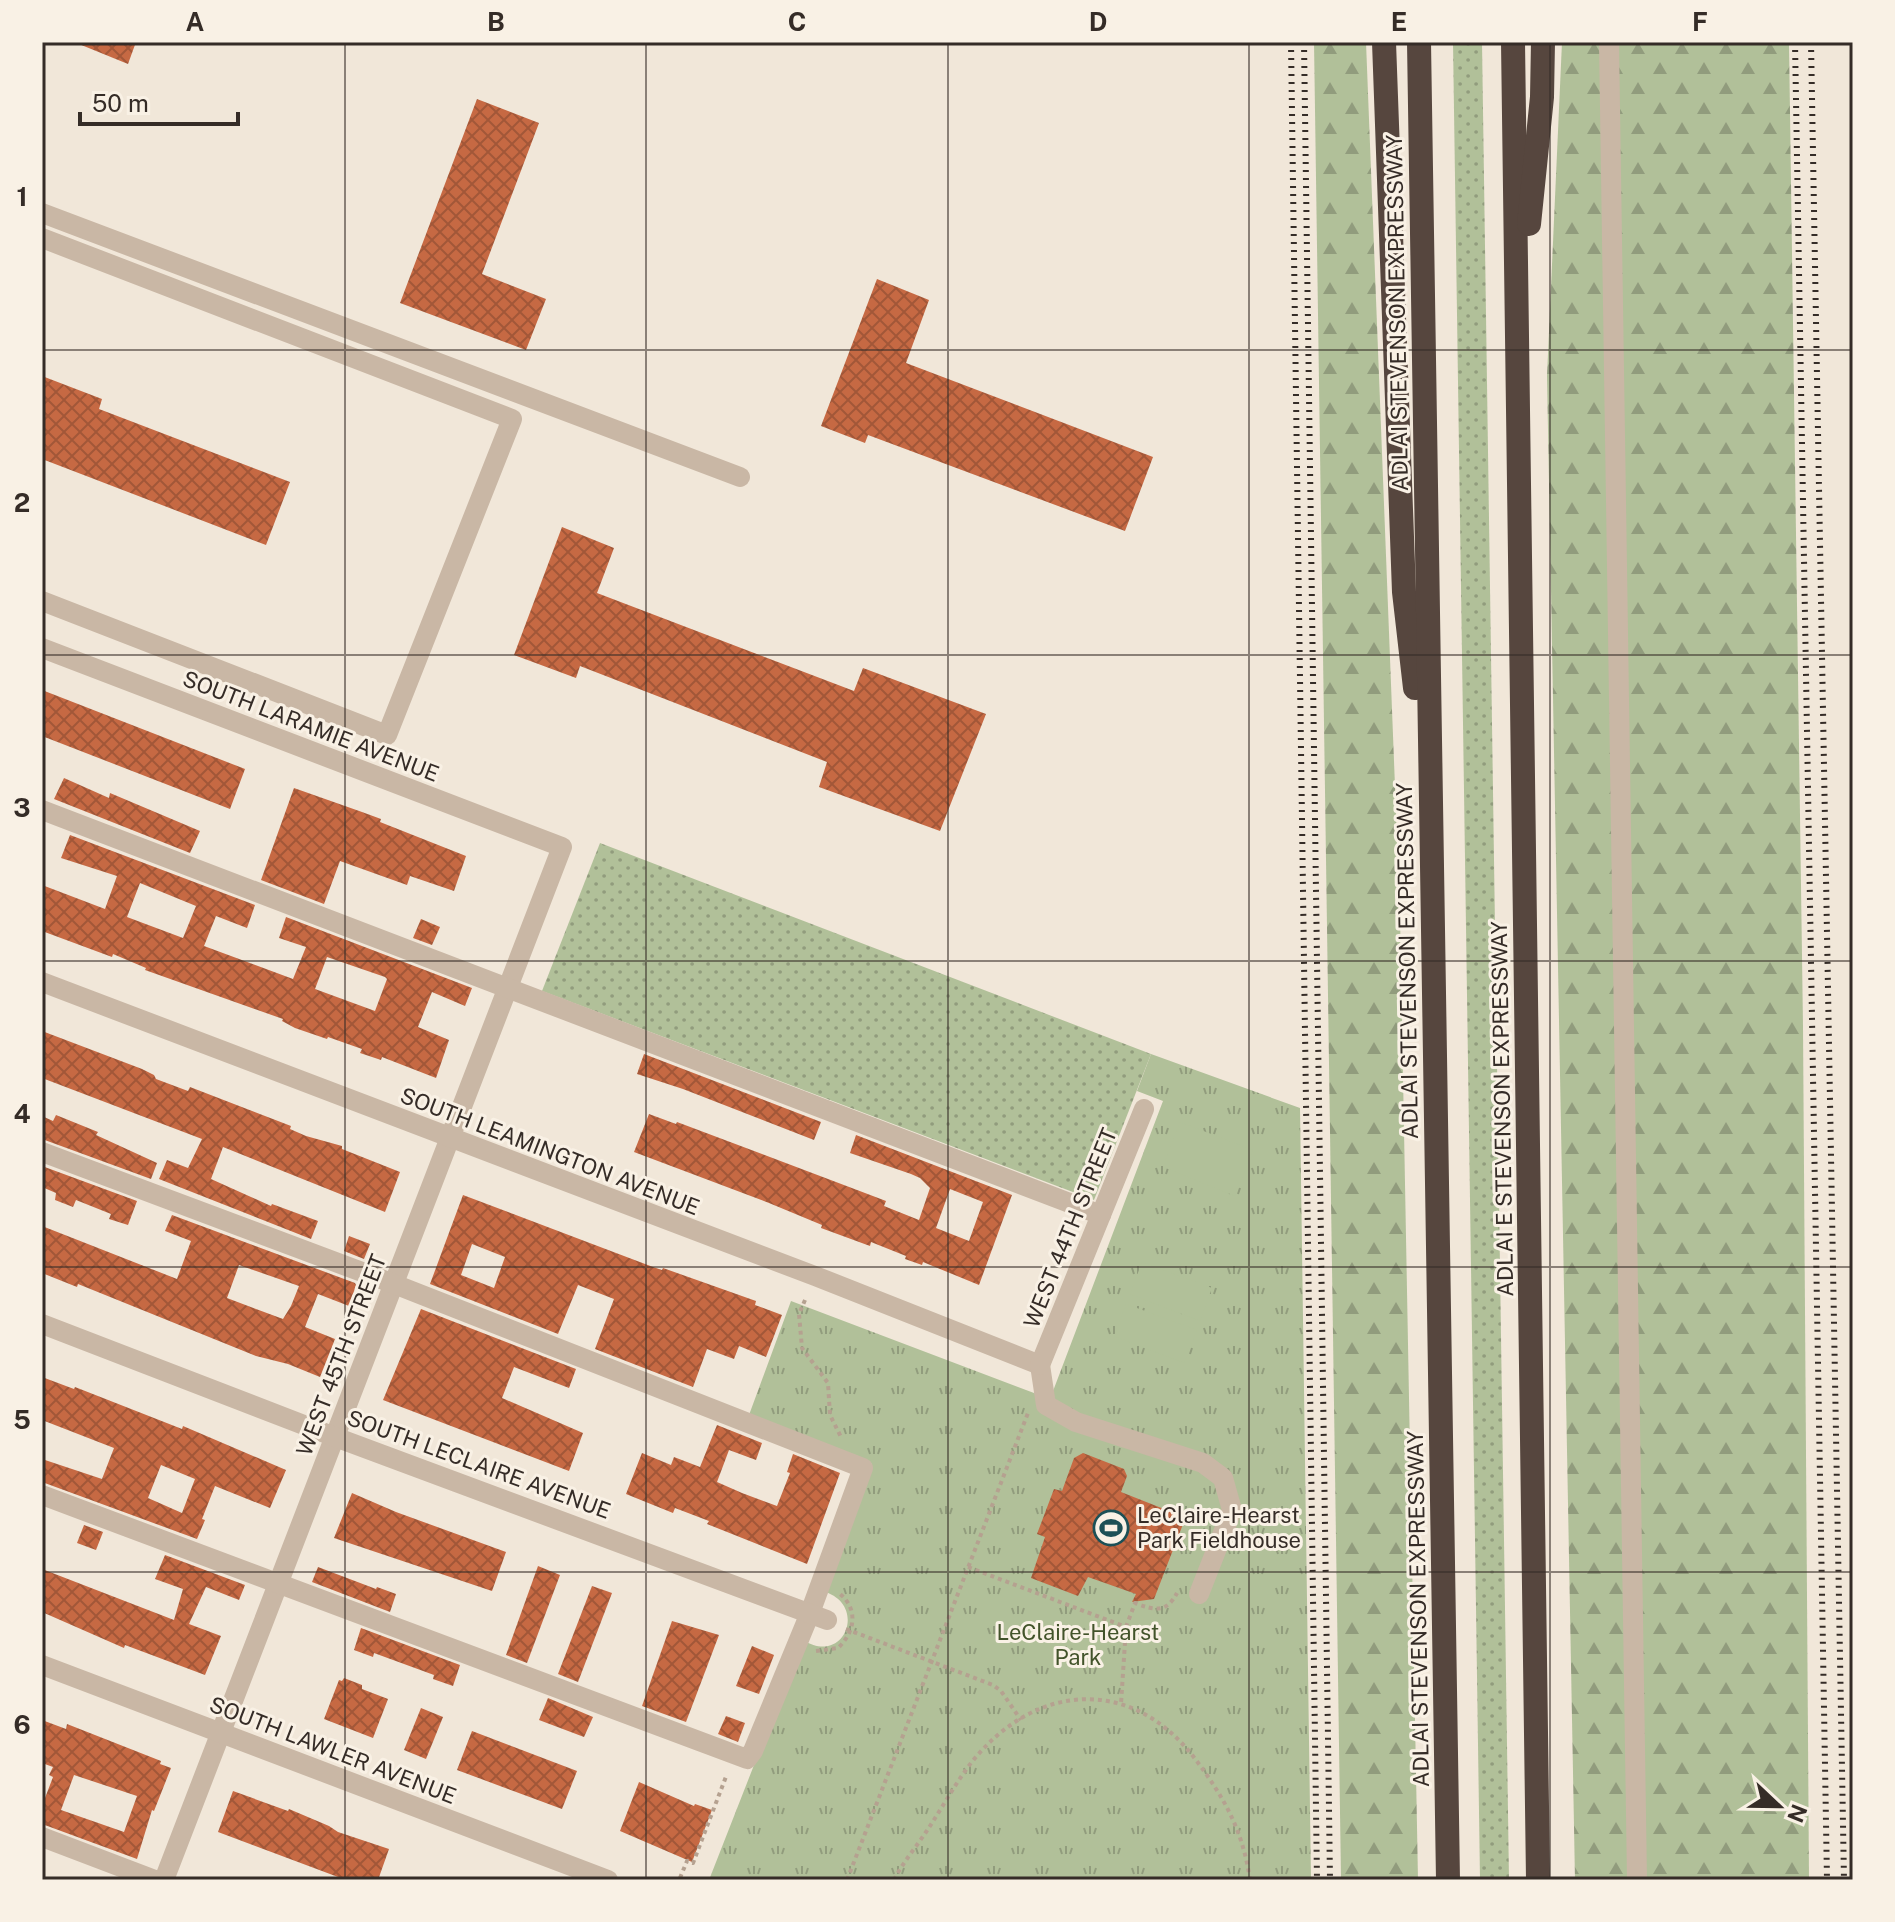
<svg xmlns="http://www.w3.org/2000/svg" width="1895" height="1922" font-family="'Public Sans',sans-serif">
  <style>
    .grass { fill: url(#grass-dots) }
    .forest { fill: url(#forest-firs) }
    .park { fill: url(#park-tufts) }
    .pitch { fill: #b1c099 }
    .building { fill: url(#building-cross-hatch); fill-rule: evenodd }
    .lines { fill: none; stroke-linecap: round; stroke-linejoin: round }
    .path { stroke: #b5a190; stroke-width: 4; stroke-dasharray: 4 4; stroke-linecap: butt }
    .minor { stroke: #c9b7a5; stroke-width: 20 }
    .highway { stroke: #56463e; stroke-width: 24 }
    .rail { stroke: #352c27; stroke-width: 6; stroke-dasharray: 2 6; stroke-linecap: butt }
    .grid { fill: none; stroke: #352c27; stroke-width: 2; stroke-opacity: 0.55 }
    .labels { text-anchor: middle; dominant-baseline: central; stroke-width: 6; stroke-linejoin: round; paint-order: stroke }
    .street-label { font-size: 22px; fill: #352c27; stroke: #f9f1e5 }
    .poi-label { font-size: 22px; fill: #352c27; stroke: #f9f1e5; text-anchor: start }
    .park-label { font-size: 22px; fill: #42532a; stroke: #f9f1e5 }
    .neatline { fill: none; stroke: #352c27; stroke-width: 3 }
    .grid-label { font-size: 26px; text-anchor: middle; font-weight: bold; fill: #352c27 }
  </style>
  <defs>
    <pattern id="grass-dots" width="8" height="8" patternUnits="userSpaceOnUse" patternTransform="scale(2)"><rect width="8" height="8" fill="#b1c099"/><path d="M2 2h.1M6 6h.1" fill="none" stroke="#919c7d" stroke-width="1.8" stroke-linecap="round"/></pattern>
    <pattern id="forest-firs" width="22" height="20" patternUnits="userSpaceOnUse" patternTransform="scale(2)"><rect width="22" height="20" fill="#b1c099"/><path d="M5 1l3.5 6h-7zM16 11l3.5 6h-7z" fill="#919c7d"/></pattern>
    <pattern id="park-tufts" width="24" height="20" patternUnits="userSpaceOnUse" patternTransform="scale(2)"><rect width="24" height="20" fill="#b1c099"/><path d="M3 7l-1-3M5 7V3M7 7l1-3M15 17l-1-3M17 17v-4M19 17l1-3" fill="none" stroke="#919c7d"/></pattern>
    <pattern id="building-cross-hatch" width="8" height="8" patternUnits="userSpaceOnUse" patternTransform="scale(2)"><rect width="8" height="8" fill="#c66943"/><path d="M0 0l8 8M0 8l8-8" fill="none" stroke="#a25738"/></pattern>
  </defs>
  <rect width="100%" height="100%" fill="#f1e7d9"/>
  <g class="grass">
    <polygon points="1453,42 1482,42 1509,1880 1480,1880"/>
    <polygon points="600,843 1151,1054 1094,1200 542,991"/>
  </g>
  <g class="forest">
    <polygon points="1314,42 1366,42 1400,915 1418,1880 1341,1880"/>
    <polygon points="1562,42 1789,42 1803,1026 1809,1880 1575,1880 1547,376"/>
  </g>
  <path class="park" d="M1151 1054 1300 1108 1311 1880H709L803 1640C845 1667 869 1603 822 1591L872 1464 749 1415 791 1301 1050 1399 1163 1101 1137 1091Z"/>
  <g class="pitch">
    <polygon points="1180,1122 1253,1150 1235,1196 1163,1167"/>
    <polygon points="1142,1262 1212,1288 1200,1321 1130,1294"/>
    <polygon points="1126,1304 1197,1330 1184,1363 1114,1336"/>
  </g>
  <g class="building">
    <polygon points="74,42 136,42 128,64"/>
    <polygon points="477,99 539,123 482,274 546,299 526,350 400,303"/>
    <polygon points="877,279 929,300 906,363 1153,457 1125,531 868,435 865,443 821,426"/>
    <polygon points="42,376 102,399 99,409 290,482 266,545 42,459"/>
    <polygon points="562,527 614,548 597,593 854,691 863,668 986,714 940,831 819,787 827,762 580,666 576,678 514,655"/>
    <polygon points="42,690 245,769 230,809 42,736"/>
    <polygon points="64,778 109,798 110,793 200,831 190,853 54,799"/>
    <polygon points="294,788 362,812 381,819 380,822 466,856 454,891 410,876 407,885 340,861 324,904 261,880"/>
    <path d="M70 835 255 905 247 928 216 916 204 946 293 979 306 947 279 938 286 917 472 988 465 1006 432 992 418 1027 449 1040 436 1078 382 1057 381 1060 360 1053 362 1049 328 1037 327 1039 295 1028 282 1021 283 1019 145 970 146 968 113 954 112 957 42 931V885L105 909 117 876 61 858ZM140 883 196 906 183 938 127 917ZM327 957 385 977 387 979 375 1011 315 989Z"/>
    <polygon points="421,919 440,927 432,945 413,938"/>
    <polygon points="42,1031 142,1069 154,1075 156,1079 188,1091 190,1087 291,1126 290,1129 306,1136 342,1146 342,1149 400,1172 385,1212 223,1147 211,1179 271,1206 272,1204 318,1221 311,1239 159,1179 167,1160 188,1168 202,1139 42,1078"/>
    <polygon points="644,1054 821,1122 814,1140 683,1089 637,1074"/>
    <path d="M649 1114 676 1124 677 1122 865 1193 886 1201 884 1206 919 1220 930 1188 920 1178 911 1174 850 1153 856 1135 1012 1195 979 1285 923 1262 922 1265 905 1259 906 1256 871 1242 870 1246 821 1228 822 1225 769 1203 634 1152ZM950 1189 983 1202 969 1241 936 1228Z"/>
    <polygon points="56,1115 98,1132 96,1135 157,1163 151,1179 42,1139 42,1116 53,1121"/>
    <polygon points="42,1166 137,1201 128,1225 109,1219 111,1214 76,1200 73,1207 55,1200 56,1193 42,1187"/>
    <path d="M463 1195 653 1267 662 1270 663 1268 756 1301 755 1305 782 1315 766 1357 739 1346 734 1359 707 1349 693 1387 595 1349 614 1299 578 1285 558 1334 430 1284ZM472 1244 505 1257 494 1288 461 1275Z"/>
    <path d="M172 1215 355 1283 356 1285 349 1306 318 1294 305 1327 335 1339 320 1377 288 1364 256 1356 78 1284 77 1287 42 1273V1226L177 1279 191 1241 165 1231ZM239 1265 299 1286 291 1306 283 1319 227 1298Z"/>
    <polygon points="349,1236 370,1244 364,1259 344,1251"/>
    <polygon points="421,1309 576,1369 569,1388 514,1367 502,1398 583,1433 569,1471 383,1400"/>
    <path d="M42 1377 74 1389 75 1387 182 1429 183 1426 286 1470 270 1508 215 1486 202 1519 205 1520 197 1539 42 1482V1459L102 1479 114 1448 42 1420ZM161 1465 195 1479 182 1513 148 1498Z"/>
    <polygon points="717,1425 762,1443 756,1460 729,1450 717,1482 742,1493 777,1506 790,1473 787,1472 793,1454 840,1473 807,1564 707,1524 709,1521 675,1508 673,1513 626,1494 642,1453 671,1465 674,1457 700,1467"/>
    <polygon points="1083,1453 1124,1469 1127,1476 1121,1492 1169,1511 1171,1507 1180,1511 1185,1519 1154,1599 1132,1602 1136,1594 1088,1577 1078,1596 1031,1578 1045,1537 1037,1534 1054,1489 1062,1491 1074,1458"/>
    <polygon points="352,1493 396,1512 506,1552 492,1591 334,1538"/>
    <polygon points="84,1525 103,1532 96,1550 77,1543"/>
    <polygon points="165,1555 245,1585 239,1600 206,1587 189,1624 221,1636 205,1675 125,1645 124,1648 42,1612 42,1569 174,1620 183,1589 155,1579"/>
    <polygon points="538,1566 560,1575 527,1663 506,1655"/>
    <polygon points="318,1567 376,1589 377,1587 396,1594 390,1612 312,1582"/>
    <polygon points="592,1586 612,1593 578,1682 558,1674"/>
    <polygon points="672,1621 719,1635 686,1722 642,1706"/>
    <polygon points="361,1628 460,1665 453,1686 433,1679 434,1675 374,1653 373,1657 354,1650"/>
    <polygon points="752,1646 774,1655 759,1694 736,1686"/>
    <polygon points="344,1678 362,1685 362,1689 388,1699 373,1738 324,1719 339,1680 342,1681"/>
    <polygon points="548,1698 593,1717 584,1737 539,1720"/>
    <polygon points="421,1708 443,1717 426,1759 404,1750"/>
    <polygon points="726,1716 745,1723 738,1742 718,1734"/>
    <path d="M42 1720 66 1729 67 1724 161 1761 160 1764 171 1768 154 1811 152 1810 137 1859 42 1824V1806L53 1777 49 1775 53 1767 42 1763ZM74 1775 137 1796 124 1832 61 1810Z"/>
    <polygon points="472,1731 577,1771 562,1809 457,1770"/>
    <polygon points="639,1782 694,1806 695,1804 712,1810 692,1862 620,1831"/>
    <polygon points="233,1791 288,1811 289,1809 329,1826 338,1832 389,1849 378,1880 346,1880 218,1832"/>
  </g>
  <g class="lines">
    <g class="path">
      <polyline points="805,1300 799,1314 802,1348 828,1383 830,1415 841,1437"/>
      <polyline points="968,1567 1126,1627 1121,1704"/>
      <path d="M1126 1627 1135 1603C1154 1610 1166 1614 1177 1593"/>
      <polyline points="846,1629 993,1685 1001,1691 1021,1720"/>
      <path d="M816 1651 838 1648C855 1632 859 1609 839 1593"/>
      <polyline points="680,1878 687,1861 693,1863 727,1774"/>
      <polyline points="847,1880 1028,1413"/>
      <path d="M894 1880C903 1862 917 1846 928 1829 942 1808 955 1784 971 1763 1035 1682 1132 1675 1196 1760 1225 1799 1243 1831 1250 1880"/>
    </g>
    <g class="minor">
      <polyline points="1609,42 1637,1880"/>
      <polyline points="42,213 740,477"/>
      <polyline points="42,238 512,419 387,735 42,601"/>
      <polyline points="42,648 562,847 164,1880"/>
      <polyline points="42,810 1101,1215"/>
      <polyline points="42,982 815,1276 1040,1365"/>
      <polyline points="42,1152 394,1284 863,1468 810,1613 753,1751 747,1759 42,1495"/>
      <polyline points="42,1324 335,1437 827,1620"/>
      <polyline points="1040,1365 1046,1405 1076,1422 1203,1463 1223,1478 1232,1510 1199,1594"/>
      <polyline points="1040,1365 1144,1109"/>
      <polyline points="42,1665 608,1880"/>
      <polyline points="42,1837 155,1880"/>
    </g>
    <g class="highway">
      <polyline points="1384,42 1404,592 1415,688"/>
      <polyline points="1419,42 1448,1880"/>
      <polyline points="1513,42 1538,1880"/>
      <polyline points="1529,224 1542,97 1543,42"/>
    </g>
    <g class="rail">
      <polyline points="1274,42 1274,44"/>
      <polyline points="1291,42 1317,1880"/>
      <polyline points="1304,42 1330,1880"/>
      <polyline points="1795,42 1827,1880"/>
      <polyline points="1811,42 1844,1880"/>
    </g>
  </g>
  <path class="grid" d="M345 42V1880M646 42V1880M948 42V1880M1249 42V1880M1550 42V1880M42 350H1853M42 655H1853M42 961H1853M42 1267H1853M42 1572H1853"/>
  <defs>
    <g id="stadium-ring" transform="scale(1.8)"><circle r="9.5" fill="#f9f1e5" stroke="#1c5056" stroke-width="1.5"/><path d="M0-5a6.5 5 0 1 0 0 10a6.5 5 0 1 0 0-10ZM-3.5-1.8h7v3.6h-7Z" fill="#1c5056"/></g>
  </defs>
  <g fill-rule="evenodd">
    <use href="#stadium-ring" x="1111" y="1528"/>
  </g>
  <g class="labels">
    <g class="street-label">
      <text transform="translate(1397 313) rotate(-91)">ADLAI STEVENSON EXPRESSWAY</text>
      <text transform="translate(311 726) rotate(21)">SOUTH LARAMIE AVENUE</text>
      <text transform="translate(1407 961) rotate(-91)">ADLAI STEVENSON EXPRESSWAY</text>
      <text transform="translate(1502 1109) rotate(-91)">ADLAI E STEVENSON EXPRESSWAY</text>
      <text transform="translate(550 1151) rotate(21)">SOUTH LEAMINGTON AVENUE</text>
      <text transform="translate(1070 1228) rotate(-68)">WEST 44TH STREET</text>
      <text transform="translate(341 1355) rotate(-69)">WEST 45TH STREET</text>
      <text transform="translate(479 1464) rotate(20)">SOUTH LECLAIRE AVENUE</text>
      <text transform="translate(1418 1609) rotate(-91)">ADLAI STEVENSON EXPRESSWAY</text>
      <text transform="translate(333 1750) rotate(21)">SOUTH LAWLER AVENUE</text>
    </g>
    <g class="poi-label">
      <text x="1137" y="1515">LeClaire-Hearst<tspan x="1137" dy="25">Park Fieldhouse</tspan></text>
    </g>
    <g class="park-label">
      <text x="1078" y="1632">LeClaire-Hearst<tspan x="1078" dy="25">Park</tspan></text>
    </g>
  </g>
  <rect width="1895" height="1922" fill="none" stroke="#f9f1e5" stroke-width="88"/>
  <g transform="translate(1779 1806) rotate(112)" stroke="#f9f1e5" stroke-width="6" paint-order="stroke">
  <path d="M0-6L14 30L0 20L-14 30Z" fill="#352c27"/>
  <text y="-12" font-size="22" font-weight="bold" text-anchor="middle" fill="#352c27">N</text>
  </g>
  <path d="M80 112v12h158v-12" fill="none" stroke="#352c27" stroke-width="4"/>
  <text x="92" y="112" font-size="24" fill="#352c27" stroke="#f9f1e5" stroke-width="6" paint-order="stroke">50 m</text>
  <rect x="44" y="44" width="1807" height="1834" class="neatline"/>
  <g class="grid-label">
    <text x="195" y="31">A</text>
    <text x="496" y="31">B</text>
    <text x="797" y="31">C</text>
    <text x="1098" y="31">D</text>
    <text x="1399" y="31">E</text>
    <text x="1700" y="31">F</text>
    <text x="22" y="206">1</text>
    <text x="22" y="512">2</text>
    <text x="22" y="817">3</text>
    <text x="22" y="1123">4</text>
    <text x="22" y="1429">5</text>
    <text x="22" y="1734">6</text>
  </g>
</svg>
